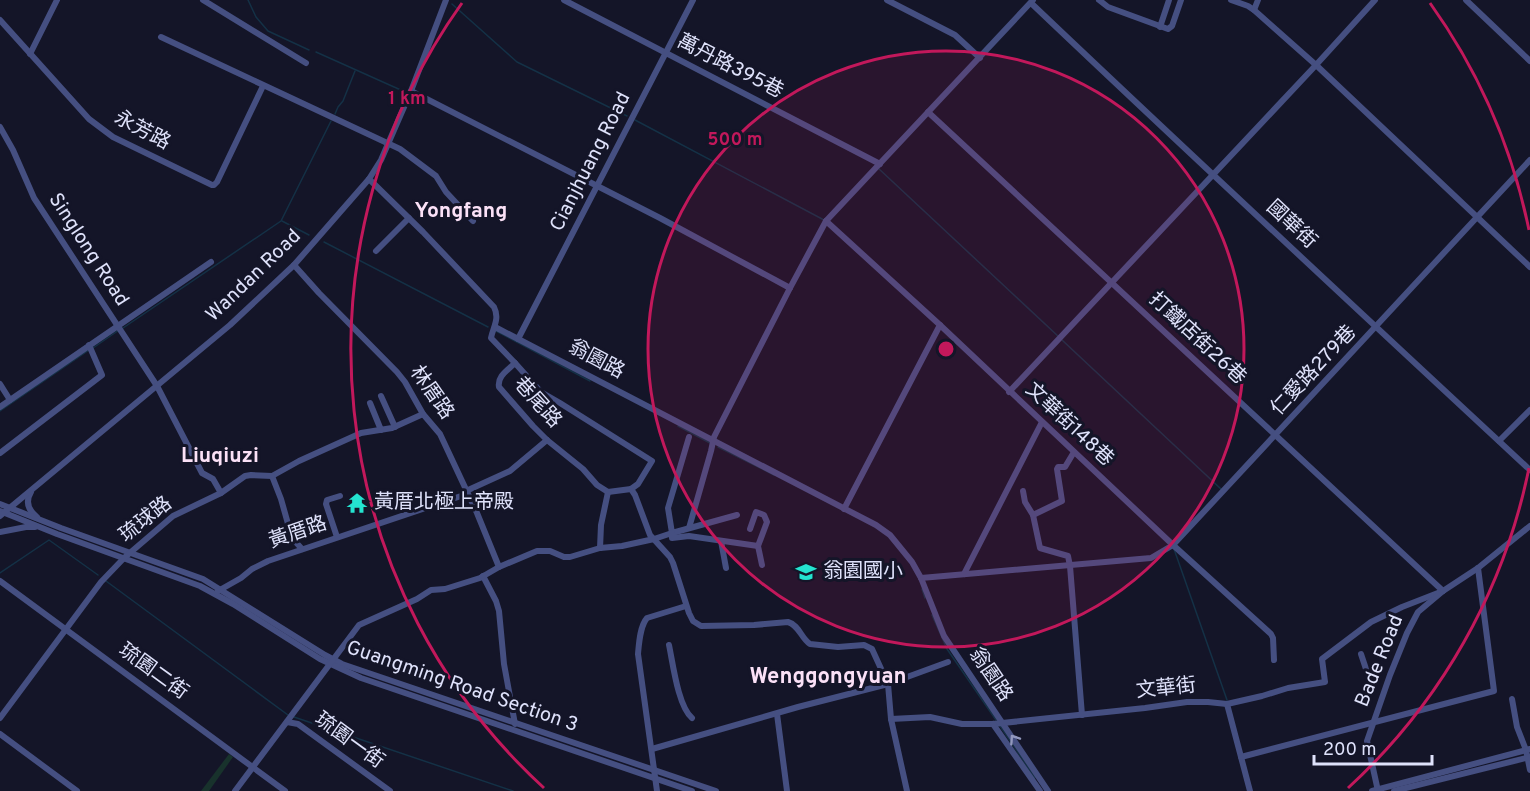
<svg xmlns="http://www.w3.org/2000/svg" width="1530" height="791" font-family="Overpass,'Noto Sans TC',sans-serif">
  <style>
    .green { fill: #18322c }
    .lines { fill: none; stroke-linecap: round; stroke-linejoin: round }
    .stream { stroke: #143146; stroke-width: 1.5 }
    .minor { stroke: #454f81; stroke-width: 6 }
    .oneway { stroke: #9298be }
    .ring { fill: none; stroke: #c2185b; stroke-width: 3 }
    .labels { text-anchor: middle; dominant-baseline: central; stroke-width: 6; stroke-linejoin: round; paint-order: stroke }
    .street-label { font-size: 20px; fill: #dfe2fb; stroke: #141528 }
    .poi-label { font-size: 20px; fill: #dfe2fb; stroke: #141528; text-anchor: start }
    .neighbourhood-label { font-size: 21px; font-weight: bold; fill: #fbe1f7; stroke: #141528 }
    .quarter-label { font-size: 22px; font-weight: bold; fill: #fbe1f7; stroke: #141528 }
    .centre { fill: #c2185b; stroke: #141528; stroke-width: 3 }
    .ring-label { font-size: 18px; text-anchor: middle; font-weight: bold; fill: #c2185b; stroke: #141528; stroke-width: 6; stroke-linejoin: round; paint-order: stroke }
  </style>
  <rect width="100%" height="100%" fill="#141528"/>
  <polygon class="green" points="229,754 233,757 209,791 201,791"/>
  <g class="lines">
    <g class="stream">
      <polyline points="248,0 256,17 268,31 309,50"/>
      <polyline points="452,4 517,62 627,116"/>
      <polyline points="316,52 403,91"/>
      <polyline points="335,114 338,107 343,101 355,71"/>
      <polyline points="635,120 824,220"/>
      <polyline points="878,168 1059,337"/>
      <polyline points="282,221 309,235"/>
      <polyline points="324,242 488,327"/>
      <polyline points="123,328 281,221 331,121"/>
      <polyline points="496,331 590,381"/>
      <polyline points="1062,340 1221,489"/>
      <polyline points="93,348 119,330"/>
      <polyline points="0,411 89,350"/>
      <polyline points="678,426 710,443"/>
      <polyline points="718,447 774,475"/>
      <polyline points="1174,549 1227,700"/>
      <polyline points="0,573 49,540 98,575"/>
      <polyline points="106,581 288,715"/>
      <polyline points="922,589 925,598"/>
      <polyline points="932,615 947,649 996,720"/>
      <polyline points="294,717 513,791"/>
      <polyline points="1000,726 1035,778"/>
    </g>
    <g class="minor">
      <polyline points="203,0 306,63"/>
      <polyline points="564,0 880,164"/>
      <polyline points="887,0 955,35 980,58"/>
      <polyline points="1099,0 1108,7 1168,29 1172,26 1181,0"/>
      <polyline points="1231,0 1248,6 1254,10 1316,65 1530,267"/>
      <polyline points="1466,0 1530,61"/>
      <path d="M1031 3C1196 160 1363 315 1530 470"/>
      <polyline points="1254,10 1258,0"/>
      <polyline points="0,20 89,119 113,137 212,185 214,185 217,182 263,86"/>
      <polyline points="1160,27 1169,0"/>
      <polyline points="161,37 400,149 436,176 446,192 473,221"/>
      <polyline points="30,54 57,0"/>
      <polyline points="411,91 660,218 790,288"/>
      <polyline points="928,112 1443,591"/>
      <polyline points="0,127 13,150 34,198 157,386 202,473 213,479 221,493"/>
      <path d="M369 179 423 232 494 307C500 319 493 327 491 338L515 363C508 370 497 376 499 387L533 426 547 440 583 469 597 485 608 492"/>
      <polyline points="826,221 940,325 1173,545 1271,634 1273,638 1274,660"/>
      <polyline points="376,251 409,218"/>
      <polyline points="294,265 319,293 397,372 405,382 423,414 440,434 477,513 499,567"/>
      <polyline points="495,327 876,525 890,535 912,562 921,578 944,636 1048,791"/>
      <polyline points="518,339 693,0"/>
      <polyline points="515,363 541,392 560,403 652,461 638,484 631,489"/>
      <polyline points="0,384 10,400"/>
      <polyline points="1009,392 1316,65 1375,0"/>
      <polyline points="381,396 395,427"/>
      <polyline points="370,403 381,430"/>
      <polyline points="0,407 211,262"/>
      <polyline points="689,437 668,508 672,533 737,515"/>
      <polyline points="1499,441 1530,410"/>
      <polyline points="1074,452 1065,467 1058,467 1057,469 1062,501 1033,515 1040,548 1068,556 1070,566 1082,715"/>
      <polyline points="0,453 102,375 89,345"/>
      <polyline points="272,476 299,461 361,433 392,428 423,414"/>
      <polyline points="272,476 281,499 292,538 302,549"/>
      <polyline points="466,491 510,471 547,440"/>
      <polyline points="1023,491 1025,502 1033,515"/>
      <path d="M31 492C25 502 28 510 37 517"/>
      <path d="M608 492 631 489 635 495 650 535 670 557 673 563 689 613 693 621 701 626 754 625 788 622C799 625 801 638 810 644L838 647 864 645 872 649 888 684 891 719 907 791"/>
      <polyline points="0,504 61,528 203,579 325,655 342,664 716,791"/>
      <polyline points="844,509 940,325"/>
      <polyline points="0,511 57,534 200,586 233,604 320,659 361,678 692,791"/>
      <polyline points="0,516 230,325 294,265 369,179 381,160 411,91 446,0"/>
      <polyline points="689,528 711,451 714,437 790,288 826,221 1033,0"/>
      <polyline points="750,529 756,512 764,515 767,522 758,546 762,565"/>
      <polyline points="0,532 26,527 35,527"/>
      <polyline points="337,537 326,504 327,500 340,496"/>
      <polyline points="721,541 726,568"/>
      <polyline points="600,548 601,525 608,492"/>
      <polyline points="964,574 1042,422"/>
      <polyline points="483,576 496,601 499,611 504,664 515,724"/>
      <polyline points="921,578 1151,558 1173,545 1530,160"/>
      <polyline points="0,581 285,791"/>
      <polyline points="218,591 241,578 252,569 268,561 467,494"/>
      <path d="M669 645C673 664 678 706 692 718"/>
      <polyline points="1361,654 1369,678"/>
      <polyline points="1512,699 1517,727 1526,750 1530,770"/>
      <polyline points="1227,704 1250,791"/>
      <polyline points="777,714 787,791"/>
      <polyline points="0,718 101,582 124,558 173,516 221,493 245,476 251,475 272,476"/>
      <polyline points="891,719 930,717 962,724 993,724 1145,708 1187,702 1208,702 1227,704 1262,696 1288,688 1325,682 1322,659 1371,622 1402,607 1443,591"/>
      <polyline points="287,722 298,724 390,791"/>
      <polyline points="993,724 1040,791"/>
      <polyline points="0,734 77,791"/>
      <polyline points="652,749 798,707 888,684 948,662"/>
      <polyline points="1241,757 1494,691 1478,568"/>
      <polyline points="235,791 359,625 417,599 431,590 445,589 480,578 499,567 537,551 550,551 564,557 570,557 600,548 622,546 654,539 672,533 672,538 689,536 758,546"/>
      <path d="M657 791 638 654C639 643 640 626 647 618L686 606"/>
      <polyline points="1372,791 1530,749"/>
      <polyline points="1378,791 1367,741 1390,675 1407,633 1418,612 1443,591 1478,568 1530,526"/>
      <polyline points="1394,791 1530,757"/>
    </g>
  </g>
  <defs><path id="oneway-chevron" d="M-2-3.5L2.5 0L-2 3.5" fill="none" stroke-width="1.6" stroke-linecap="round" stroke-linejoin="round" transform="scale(1.5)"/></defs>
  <use class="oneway" href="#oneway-chevron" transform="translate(1014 739) rotate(-124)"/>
  <circle cx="946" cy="349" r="298" fill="#c2185b" fill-opacity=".12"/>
  <g class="ring">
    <circle cx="946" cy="349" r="298"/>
    <path d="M1529 468A595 595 0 0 1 1348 788M544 788A595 595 0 0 1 462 3M1430 3A595 595 0 0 1 1529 230"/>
  </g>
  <defs>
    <g id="temple-bare" transform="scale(1.62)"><path d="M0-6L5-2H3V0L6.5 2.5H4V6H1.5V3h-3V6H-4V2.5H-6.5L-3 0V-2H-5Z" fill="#24e3d0" stroke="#141528" stroke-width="2.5" paint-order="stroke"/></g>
    <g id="school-bare" transform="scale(1.62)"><path d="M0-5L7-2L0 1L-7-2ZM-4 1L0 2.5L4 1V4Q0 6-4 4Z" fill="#24e3d0" stroke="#141528" stroke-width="2.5" paint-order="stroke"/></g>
  </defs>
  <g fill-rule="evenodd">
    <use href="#temple-bare" x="357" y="503"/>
    <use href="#school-bare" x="806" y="572"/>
  </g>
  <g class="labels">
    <g class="street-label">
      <text transform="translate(730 67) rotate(27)">萬丹路395巷</text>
      <text transform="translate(142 131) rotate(28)">永芳路</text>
      <text transform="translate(591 162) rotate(-63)">Cianjhuang Road</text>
      <text transform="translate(1291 225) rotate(43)">國華街</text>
      <text transform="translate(88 250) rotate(57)">Singlong Road</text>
      <text transform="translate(254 276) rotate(-44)">Wandan Road</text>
      <text transform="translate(1197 339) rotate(43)">打鐵店街26巷</text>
      <text transform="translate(596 360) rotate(28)">翁園路</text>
      <text transform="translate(1314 371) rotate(-47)">仁愛路279巷</text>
      <text transform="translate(431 393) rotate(55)">林厝路</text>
      <text transform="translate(537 403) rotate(48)">巷尾路</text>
      <text transform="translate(1069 425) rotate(43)">文華街148巷</text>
      <text transform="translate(146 520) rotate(-38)">琉球路</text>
      <text transform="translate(298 533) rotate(-19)">黃厝路</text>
      <text transform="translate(1380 661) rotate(-68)">Bade Road</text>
      <text transform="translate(153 672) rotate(36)">琉園二街</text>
      <text transform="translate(990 675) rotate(56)">翁園路</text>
      <text transform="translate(462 687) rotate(19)">Guangming Road Section 3</text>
      <text transform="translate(1166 689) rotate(-6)">文華街</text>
      <text transform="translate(349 741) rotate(36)">琉園一街</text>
    </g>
    <g class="poi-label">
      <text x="374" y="503">黃厝北極上帝殿</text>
      <text x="823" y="572">翁園國小</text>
    </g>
    <g class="neighbourhood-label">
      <text x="461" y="211">Yongfang</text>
      <text x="220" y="456">Liuqiuzi</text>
    </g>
    <g class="quarter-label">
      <text x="828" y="677">Wenggongyuan</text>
    </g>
  </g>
  <circle cx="946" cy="349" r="9" class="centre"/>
  <g class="ring-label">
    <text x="407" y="104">1 km</text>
    <text x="735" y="145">500 m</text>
  </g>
  <path d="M1314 755v9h118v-9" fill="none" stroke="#dfe2fb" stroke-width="3"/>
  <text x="1323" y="755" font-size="18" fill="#dfe2fb" stroke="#141528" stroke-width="4.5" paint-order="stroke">200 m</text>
</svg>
